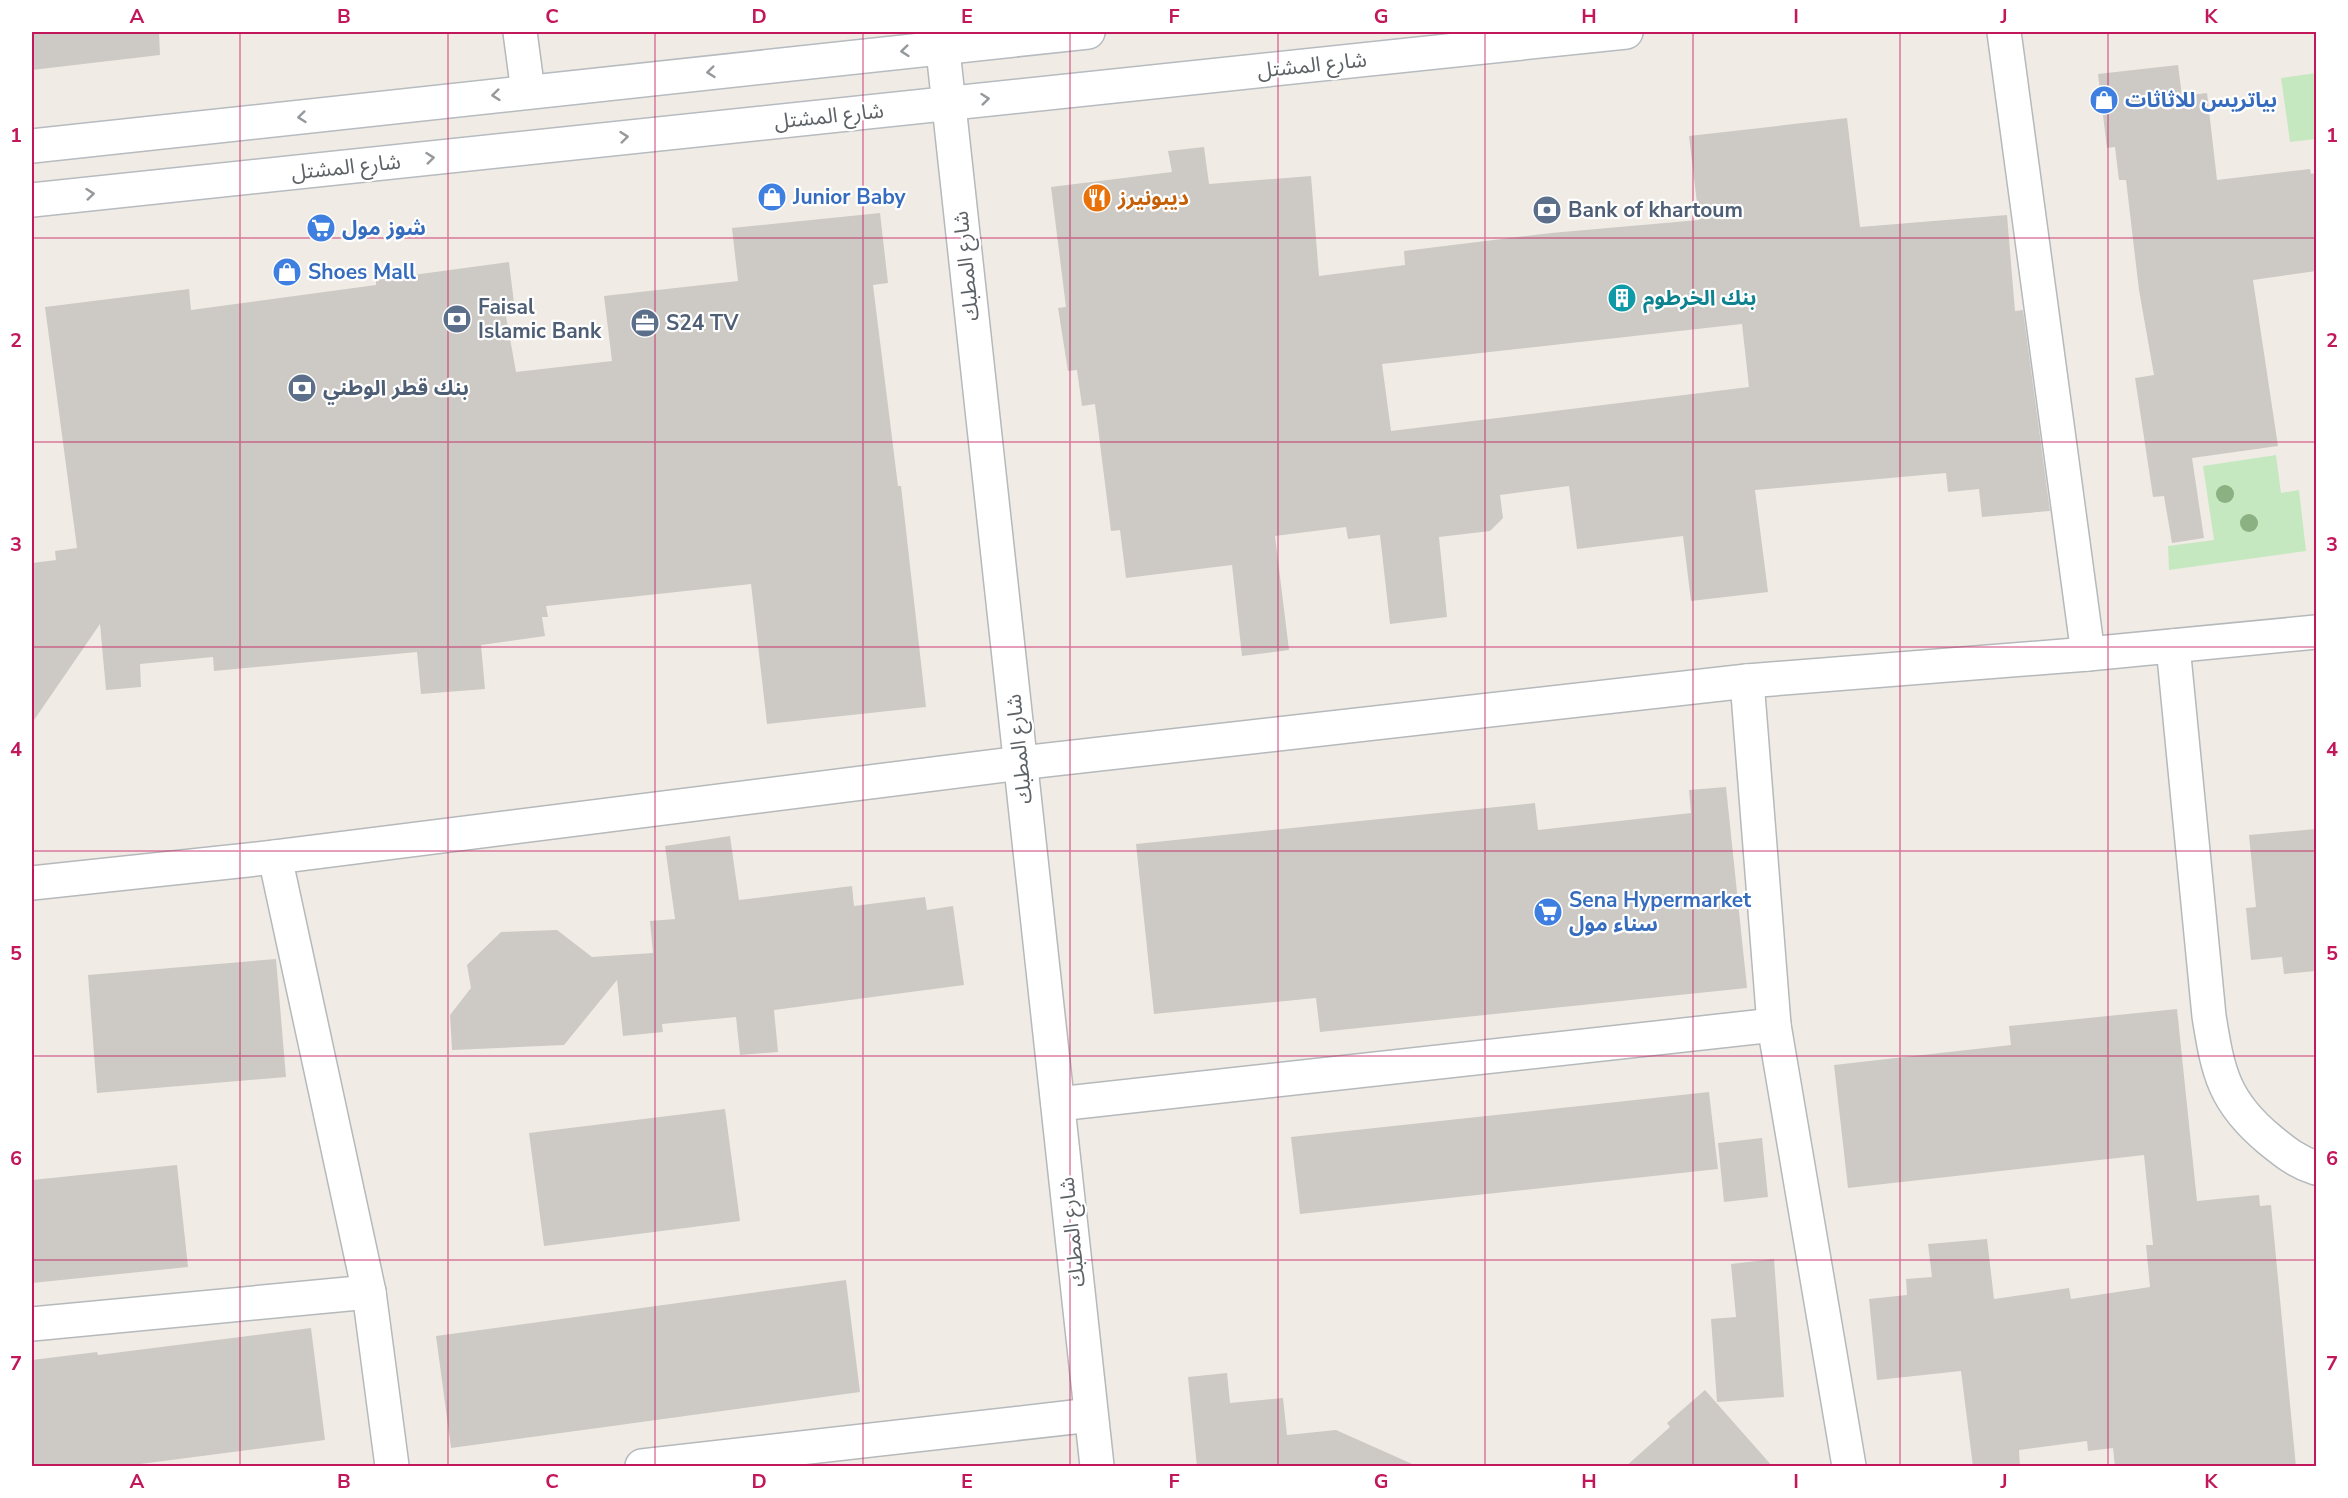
<svg xmlns="http://www.w3.org/2000/svg" width="2348" height="1498" font-family="'Nunito Sans','Noto Sans Arabic',sans-serif">
  <style>
    .green { fill: #c6e8c1 }
    .building { fill: #cdc9c4; fill-rule: evenodd }
    .lines { fill: none; stroke-linecap: round; stroke-linejoin: round }
    .minor-casing { stroke: #b5b9bc; stroke-width: 36 }
    .tertiary-casing { stroke: #b5b9bc; stroke-width: 36 }
    .secondary-casing { stroke: #b6bbbf; stroke-width: 36 }
    .minor { stroke: #fff; stroke-width: 33 }
    .tertiary { stroke: #fff; stroke-width: 33 }
    .secondary { stroke: #fff; stroke-width: 33 }
    .tree { fill: #8bb182 }
    .oneway { stroke: #96999c }
    .grid { fill: none; stroke: #c2185b; stroke-width: 1.5; stroke-opacity: 0.55 }
    .labels { text-anchor: middle; dominant-baseline: central; stroke-width: 4.5; stroke-linejoin: round; paint-order: stroke }
    .street-label { font-size: 21px; fill: #5d6266; stroke: #fff }
    .shop-label { font-size: 21px; font-weight: bold; fill: #366cbe; stroke: #fff; text-anchor: start }
    .food-label { font-size: 21px; font-weight: bold; fill: #c56008; stroke: #fff; text-anchor: start }
    .service-label { font-size: 21px; font-weight: bold; fill: #4e5e75; stroke: #fff; text-anchor: start }
    .culture-label { font-size: 21px; font-weight: bold; fill: #0d838f; stroke: #fff; text-anchor: start }
    .neatline { fill: none; stroke: #c2185b; stroke-width: 2 }
    .grid-label { font-size: 20px; text-anchor: middle; font-weight: bold; fill: #c2185b }
  </style>
  <rect width="100%" height="100%" fill="#f0ece5"/>
  <g class="green">
    <polygon points="2316,73 2316,139 2290,142 2281,78"/>
    <polygon points="2276,455 2281,493 2299,490 2306,551 2169,570 2168,546 2214,540 2203,466"/>
  </g>
  <g class="building">
    <polygon points="32,32 159,32 160,55 32,70"/>
    <polygon points="2178,65 2182,96 2207,93 2217,180 2310,169 2311,174 2316,173 2316,271 2253,280 2278,446 2192,458 2204,538 2172,543 2164,496 2153,497 2135,378 2154,375 2139,290 2126,180 2119,180 2115,147 2107,148 2098,74"/>
    <path d="M1847 118 1860 227 2007 215 2015 311 2023 310 2050 511 1982 517 1979 489 1948 492 1946 473 1755 490 1768 592 1691 601 1683 536 1577 549 1569 486 1500 495 1503 518 1490 531 1439 537 1447 617 1390 624 1380 535 1348 539 1346 527 1275 536 1289 650 1242 656 1232 565 1126 578 1120 530 1111 531 1095 404 1082 406 1077 370 1068 371 1058 308 1066 307 1051 187 1172 172 1168 151 1204 147 1209 184 1311 176 1319 276 1405 265 1404 251 1551 233 1699 220 1689 136ZM1742 324 1749 387 1391 431 1382 364Z"/>
    <polygon points="880,213 888,283 873,285 898,486 901,486 926,707 767,724 751,584 546,606 548,617 542,617 545,636 481,645 485,689 421,694 417,652 214,671 213,657 140,664 141,687 106,690 100,624 32,723 32,563 56,560 55,551 77,548 45,307 189,289 191,310 376,285 376,280 509,262 514,303 504,305 516,372 612,361 604,296 738,281 732,228"/>
    <polygon points="1726,787 1747,988 1320,1032 1316,998 1154,1014 1136,844 1535,803 1538,830 1691,813 1689,790"/>
    <polygon points="2316,829 2316,971 2284,974 2282,957 2251,960 2246,908 2256,907 2249,835"/>
    <polygon points="730,836 739,900 852,886 854,906 925,897 927,910 953,906 964,985 774,1010 778,1052 740,1055 736,1017 662,1024 663,1032 623,1036 617,980 564,1045 452,1050 450,1015 471,988 467,965 501,932 557,930 592,957 653,953 650,921 675,919 665,846"/>
    <polygon points="276,959 286,1077 97,1093 88,975"/>
    <polygon points="2177,1009 2197,1201 2259,1195 2260,1206 2271,1205 2296,1467 2115,1467 2113,1448 2088,1451 2087,1441 2019,1450 2020,1467 1973,1467 1961,1371 1877,1380 1869,1299 1907,1295 1906,1279 1932,1277 1928,1244 1987,1239 1994,1299 2069,1288 2071,1299 2150,1287 2146,1245 2153,1245 2144,1155 1848,1188 1834,1065 2011,1045 2009,1026"/>
    <polygon points="1709,1092 1718,1169 1300,1214 1291,1137"/>
    <polygon points="725,1109 740,1221 544,1246 529,1133"/>
    <polygon points="1762,1138 1768,1197 1724,1202 1718,1143"/>
    <polygon points="177,1165 188,1267 32,1283 32,1180"/>
    <polygon points="1774,1259 1784,1397 1717,1402 1711,1319 1736,1317 1731,1264"/>
    <polygon points="846,1280 860,1392 451,1448 436,1336"/>
    <polygon points="311,1328 325,1440 117,1467 32,1467 32,1360 97,1352 98,1355"/>
    <polygon points="1227,1373 1230,1403 1283,1398 1287,1435 1336,1430 1419,1467 1197,1467 1188,1377"/>
    <polygon points="1705,1390 1773,1467 1625,1467 1670,1427 1667,1423"/>
  </g>
  <g class="lines">
    <g class="minor-casing">
      <g id="minor">
        <polyline points="520,32 528,92"/>
        <polyline points="2004,32 2088,654"/>
        <path d="M2173 646 2209 1016C2218 1073 2224 1102 2270 1140 2286 1153 2297 1162 2316 1168"/>
        <polyline points="1747,681 1774,1025 1849,1466"/>
        <polyline points="275,857 369,1292 392,1466"/>
        <polyline points="32,883 275,857 1020,763 1747,681 2088,654 2316,632"/>
        <polyline points="1058,1104 1774,1025"/>
        <polyline points="32,1324 369,1292"/>
        <polyline points="642,1466 1091,1415"/>
      </g>
    </g>
    <g class="tertiary-casing">
      <polyline id="tertiary" points="941,32 1097,1466"/>
    </g>
    <g class="secondary-casing">
      <g id="secondary">
        <polyline points="32,146 1088,32"/>
        <polyline points="32,200 1626,32"/>
      </g>
    </g>
    <use href="#minor" class="minor"/>
    <use href="#tertiary" class="tertiary"/>
    <use href="#secondary" class="secondary"/>
  </g>
  <g class="tree">
    <circle cx="2225" cy="494" r="9"/>
    <circle cx="2249" cy="523" r="9"/>
  </g>
  <defs><path id="oneway-chevron" d="M-2-3.5L2.5 0L-2 3.5" fill="none" stroke-width="1.6" stroke-linecap="round" stroke-linejoin="round" transform="scale(1.5)"/></defs>
  <g class="oneway">
    <use href="#oneway-chevron" transform="translate(905 51) rotate(174)"/>
    <use href="#oneway-chevron" transform="translate(711 72) rotate(174)"/>
    <use href="#oneway-chevron" transform="translate(496 95) rotate(174)"/>
    <use href="#oneway-chevron" transform="translate(985 99) rotate(-6)"/>
    <use href="#oneway-chevron" transform="translate(302 117) rotate(174)"/>
    <use href="#oneway-chevron" transform="translate(624 137) rotate(-6)"/>
    <use href="#oneway-chevron" transform="translate(430 158) rotate(-6)"/>
    <use href="#oneway-chevron" transform="translate(90 194) rotate(-6)"/>
  </g>
  <path class="grid" d="M240 32V1466M448 32V1466M655 32V1466M863 32V1466M1070 32V1466M1278 32V1466M1485 32V1466M1693 32V1466M1900 32V1466M2108 32V1466M32 238H2316M32 442H2316M32 647H2316M32 851H2316M32 1056H2316M32 1260H2316"/>
  <defs>
    <g id="shop-disc" transform="scale(1.5)"><circle r="9.5" fill="#3f7fe0" stroke="#fff"/><path d="M-5-2.5h2.3a2.7 3.5 0 0 1 5.4 0H5L5.5 6h-11ZM-1.5-2.5h3a1.5 2.3 0 0 0-3 0Z" fill="#fff"/></g>
    <g id="restaurant-disc" transform="scale(1.5)"><circle r="9.5" fill="#e8710a" stroke="#fff"/><path d="M-5-6h1v4h1v-4h1v4h1v-4h1v5L-1.5 .5V6h-2V.5L-5-1ZM5-6V6H3V1.5H1.5Q1.5-4 5-6Z" fill="#fff"/></g>
    <g id="bank-disc" transform="scale(1.5)"><circle r="9.5" fill="#5c6f8a" stroke="#fff"/><path d="M-6-4H6V4H-6ZM0-2.3a2.3 2.3 0 1 0 0 4.6a2.3 2.3 0 1 0 0-4.6Z" fill="#fff"/></g>
    <g id="supermarket-disc" transform="scale(1.5)"><circle r="9.5" fill="#3f7fe0" stroke="#fff"/><path d="M-6-5.5h2.5l.6 2H6L4.5 2H-2.5L-4.4-4H-6ZM-1.5 3.2a1.3 1.3 0 1 0 .1 0ZM3 3.2a1.3 1.3 0 1 0 .1 0Z" fill="#fff"/></g>
    <g id="building-disc" transform="scale(1.5)"><circle r="9.5" fill="#0f9aa8" stroke="#fff"/><path d="M-4-6H4V6H1V3H-1V6H-4ZM-2.5-4.3h1.7v1.8h-1.7ZM.8-4.3h1.7v1.8H.8ZM-2.5-1h1.7V.8h-1.7ZM.8-1h1.7V.8H.8Z" fill="#fff"/></g>
    <g id="office-disc" transform="scale(1.5)"><circle r="9.5" fill="#5c6f8a" stroke="#fff"/><path d="M-6-3h4V-5.5h4V-3h4V5H-6ZM-1-4.5V-3h2v-1.5ZM-6 0V1H6V0Z" fill="#fff"/></g>
  </defs>
  <g fill-rule="evenodd">
    <use href="#shop-disc" x="2104" y="100"/>
    <use href="#shop-disc" x="772" y="197"/>
    <use href="#restaurant-disc" x="1097" y="198"/>
    <use href="#bank-disc" x="1547" y="210"/>
    <use href="#supermarket-disc" x="321" y="228"/>
    <use href="#shop-disc" x="287" y="272"/>
    <use href="#building-disc" x="1622" y="298"/>
    <use href="#bank-disc" x="457" y="319"/>
    <use href="#office-disc" x="645" y="323"/>
    <use href="#bank-disc" x="302" y="388"/>
    <use href="#supermarket-disc" x="1548" y="912"/>
  </g>
  <g class="labels">
    <g class="street-label">
      <text transform="translate(1312 65) rotate(-6)">شارع المشتل</text>
      <text transform="translate(829 116) rotate(-6)">شارع المشتل</text>
      <text transform="translate(346 167) rotate(-6)">شارع المشتل</text>
      <text transform="translate(966 266) rotate(-96)">شارع المطبك</text>
      <text transform="translate(1019 749) rotate(-96)">شارع المطبك</text>
      <text transform="translate(1072 1232) rotate(-96)">شارع المطبك</text>
    </g>
    <g class="shop-label">
      <text x="2125" y="100">بياتريس للاثاثات</text>
      <text x="793" y="197">Junior Baby</text>
      <text x="342" y="228">شوز مول</text>
      <text x="308" y="272">Shoes Mall</text>
      <text x="1569" y="900">Sena Hypermarket<tspan x="1569" dy="24">سناء مول</tspan></text>
    </g>
    <g class="food-label">
      <text x="1118" y="198">ديبونيرز</text>
    </g>
    <g class="service-label">
      <text x="1568" y="210">Bank of khartoum</text>
      <text x="478" y="307">Faisal<tspan x="478" dy="24">Islamic Bank</tspan></text>
      <text x="666" y="323">S24 TV</text>
      <text x="323" y="388">بنك قطر الوطني</text>
    </g>
    <g class="culture-label">
      <text x="1643" y="298">بنك الخرطوم</text>
    </g>
  </g>
  <rect width="2348" height="1498" fill="none" stroke="#ffffff" stroke-width="66"/>
  <rect x="33" y="33" width="2282" height="1432" class="neatline"/>
  <g class="grid-label">
    <text x="137" y="23">A</text>
    <text x="344" y="23">B</text>
    <text x="552" y="23">C</text>
    <text x="759" y="23">D</text>
    <text x="967" y="23">E</text>
    <text x="1174" y="23">F</text>
    <text x="1381" y="23">G</text>
    <text x="1589" y="23">H</text>
    <text x="1796" y="23">I</text>
    <text x="2004" y="23">J</text>
    <text x="2211" y="23">K</text>
    <text x="16" y="142">1</text>
    <text x="2332" y="142">1</text>
    <text x="16" y="347">2</text>
    <text x="2332" y="347">2</text>
    <text x="16" y="551">3</text>
    <text x="2332" y="551">3</text>
    <text x="16" y="756">4</text>
    <text x="2332" y="756">4</text>
    <text x="16" y="960">5</text>
    <text x="2332" y="960">5</text>
    <text x="16" y="1165">6</text>
    <text x="2332" y="1165">6</text>
    <text x="16" y="1370">7</text>
    <text x="2332" y="1370">7</text>
    <text x="137" y="1488">A</text>
    <text x="344" y="1488">B</text>
    <text x="552" y="1488">C</text>
    <text x="759" y="1488">D</text>
    <text x="967" y="1488">E</text>
    <text x="1174" y="1488">F</text>
    <text x="1381" y="1488">G</text>
    <text x="1589" y="1488">H</text>
    <text x="1796" y="1488">I</text>
    <text x="2004" y="1488">J</text>
    <text x="2211" y="1488">K</text>
  </g>
</svg>
